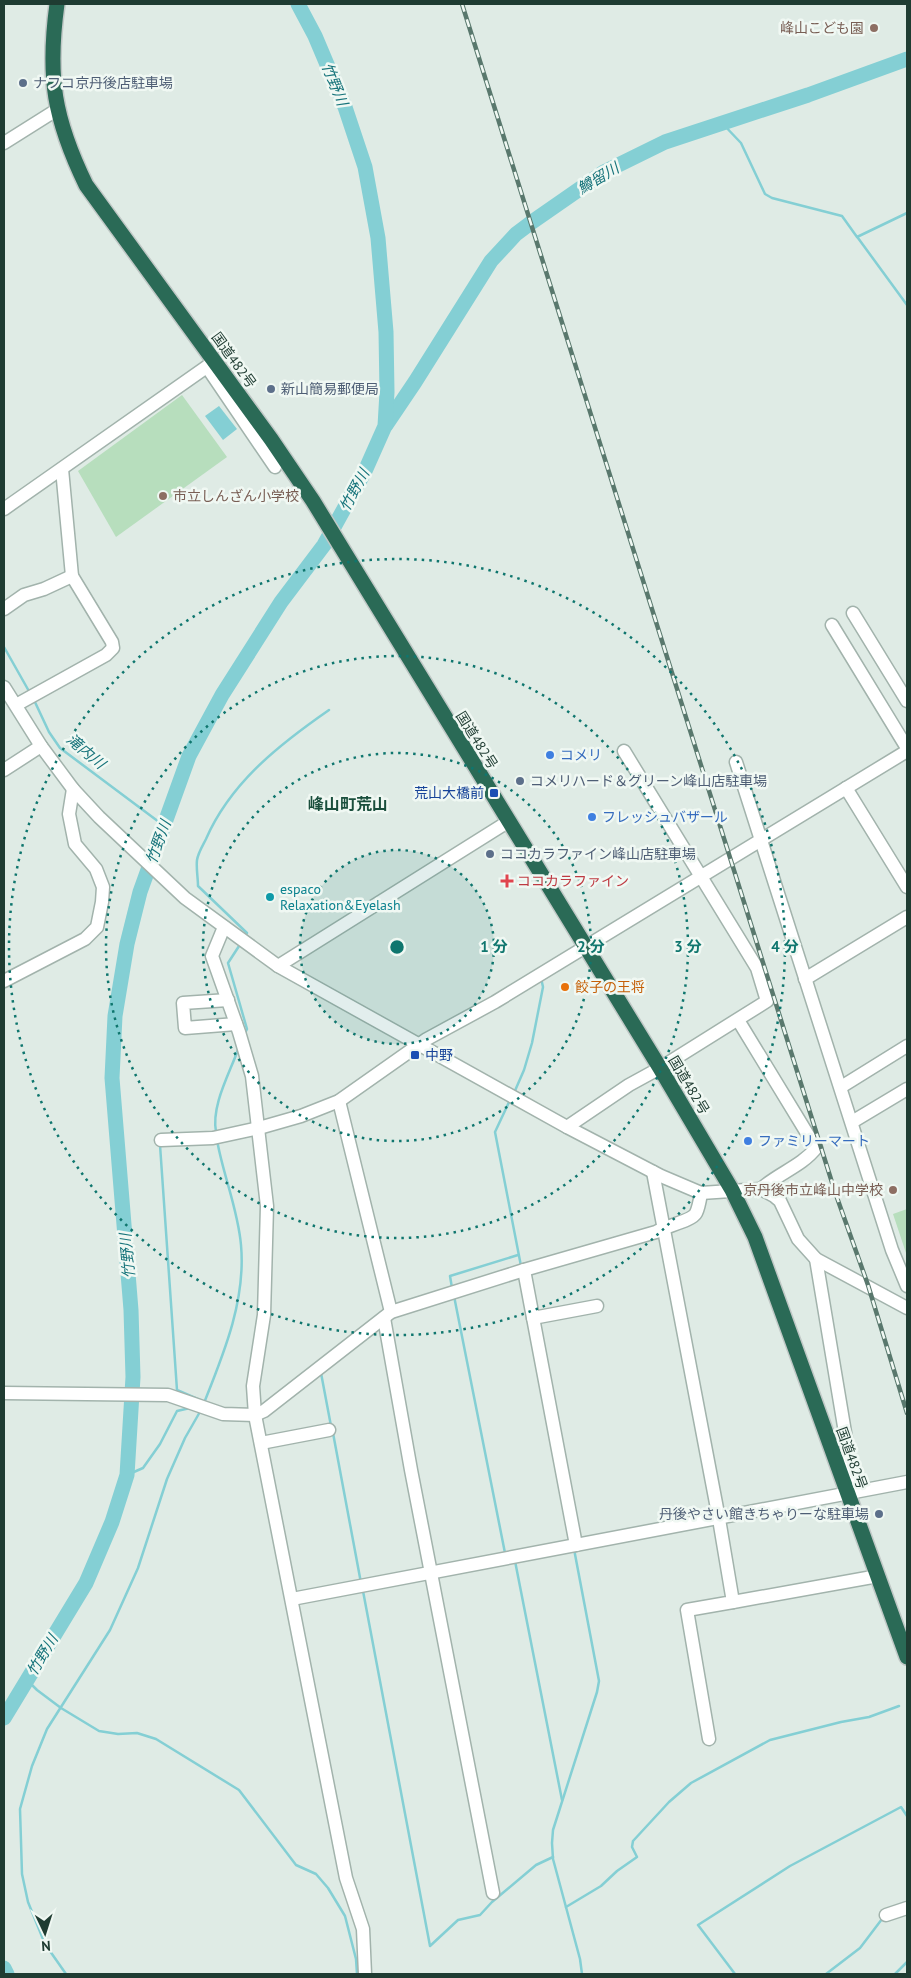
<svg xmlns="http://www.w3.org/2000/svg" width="911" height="1978" font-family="'PT Sans','Noto Sans JP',sans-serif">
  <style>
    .green { fill: #b7debd }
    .water { fill: #84cfd4 }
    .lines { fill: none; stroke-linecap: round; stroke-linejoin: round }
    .stream { stroke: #84cfd4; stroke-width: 2.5 }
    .river { stroke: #84cfd4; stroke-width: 15 }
    .minor-casing { stroke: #a2b3ac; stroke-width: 15 }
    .highway-casing { stroke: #c0c8c6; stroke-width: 18 }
    .minor { stroke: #fff; stroke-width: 12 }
    .highway { stroke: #2a6a56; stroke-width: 15 }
    .rail-casing { stroke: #59786d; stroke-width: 4.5 }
    .rail { stroke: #f0f8f3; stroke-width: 2.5; stroke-dasharray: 8; stroke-linecap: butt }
    .ring { fill: none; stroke: #0f766e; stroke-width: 2.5; stroke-dasharray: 2.5 5 }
    .education-dot { fill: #8d6e63; stroke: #f0f8f3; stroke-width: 2 }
    .service-dot { fill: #5c6f8a; stroke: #f0f8f3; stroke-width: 2 }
    .shop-dot { fill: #3f7fe0; stroke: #f0f8f3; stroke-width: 2 }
    .transit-dot { fill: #1a4fb4; stroke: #f0f8f3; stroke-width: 2 }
    .health-dot { fill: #e0444e; stroke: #f0f8f3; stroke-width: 2 }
    .culture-dot { fill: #0f9aa8; stroke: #f0f8f3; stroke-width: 2 }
    .food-dot { fill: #e8710a; stroke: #f0f8f3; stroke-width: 2 }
    .labels { text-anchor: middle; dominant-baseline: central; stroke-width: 5; stroke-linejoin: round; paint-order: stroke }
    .education-label { font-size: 14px; fill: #785e54; stroke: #f0f8f3; text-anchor: end }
    .service-label { font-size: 14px; fill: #4e5e75; stroke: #f0f8f3; text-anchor: start }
    .street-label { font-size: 14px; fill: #1f3c32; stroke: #f0f8f3 }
    .shop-label { font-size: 14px; fill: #366cbe; stroke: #f0f8f3; text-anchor: start }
    .transit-label { font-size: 14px; fill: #164399; stroke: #f0f8f3; text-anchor: end }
    .health-label { font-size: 14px; fill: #be3a42; stroke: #f0f8f3; text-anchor: start }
    .culture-label { font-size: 14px; fill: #0d838f; stroke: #f0f8f3; text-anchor: start }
    .food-label { font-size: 14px; fill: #c56008; stroke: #f0f8f3; text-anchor: start }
    .water-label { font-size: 15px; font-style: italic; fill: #17747b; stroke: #f0f8f3 }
    .quarter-label { font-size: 16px; font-weight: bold; fill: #1a4f3d; stroke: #f0f8f3 }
    .centre { fill: #0f766e; stroke: #f0f8f3; stroke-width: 2.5 }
    .ring-label { font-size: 15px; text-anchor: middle; font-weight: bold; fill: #0f766e; stroke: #f0f8f3; stroke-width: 5; stroke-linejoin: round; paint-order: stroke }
  </style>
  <rect width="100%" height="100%" fill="#dfebe5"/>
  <g class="green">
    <polygon points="182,395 227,457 116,537 78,471"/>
    <polygon points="907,1209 907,1256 893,1214"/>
  </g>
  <polygon class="water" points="219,406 237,429 223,440 205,416"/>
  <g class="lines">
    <g class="stream">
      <polyline points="722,123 741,143 765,194 772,198 842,216 857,237 907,213"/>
      <polyline points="858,238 907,305"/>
      <polyline points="4,647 30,693"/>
      <polyline points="34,700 49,732 60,748 163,825"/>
      <path d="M245 936 247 933 198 886C198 878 196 868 197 860 198 853 203 845 206 839 231 782 280 744 329 710"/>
      <polyline points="241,943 228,963 247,1029 245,1033"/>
      <polyline points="514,1093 524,1070 532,1043 543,987 541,978"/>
      <polyline points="510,1100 495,1132 521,1266"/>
      <path d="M216 1132C211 1105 230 1073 239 1047"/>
      <polyline points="160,1145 177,1390 200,1400"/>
      <polyline points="452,1288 450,1276 518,1255"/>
      <polyline points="454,1296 505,1553"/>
      <polyline points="321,1373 331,1426"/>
      <path d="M204 1403C224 1353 246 1300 241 1245 238 1209 223 1175 217 1140"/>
      <polyline points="333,1433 361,1583"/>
      <polyline points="127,1475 143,1468 160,1444 177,1411 190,1408"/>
      <polyline points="574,1549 599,1681 597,1692 553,1830 552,1843 553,1859 580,1959 582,1974"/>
      <polyline points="515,1561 562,1800"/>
      <polyline points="363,1591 430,1946 458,1920 480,1915 492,1902 536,1865 553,1857"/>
      <polyline points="27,1680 37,1690 61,1708 99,1731 118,1734 137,1733 156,1739 239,1790 296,1865 316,1874 328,1888 345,1916 356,1959 357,1974"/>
      <polyline points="566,1907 601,1886 617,1871 637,1857 632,1847 633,1841 669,1802 691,1783 770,1740 841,1722 869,1717 899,1706"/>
      <polyline points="66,1974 45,1944 28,1902 22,1874 20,1809 32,1766 47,1729 110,1630 138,1568 167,1479 185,1438 201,1410"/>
      <polyline points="735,1974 698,1925 790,1866 901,1807 907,1816"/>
      <polyline points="826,1974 860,1948 882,1919 885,1918"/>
      <polyline points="895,1974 907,1962"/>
    </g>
    <g class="river">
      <polyline points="386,425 415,382 491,261 516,234 532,222 604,172 665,142 808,95 907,59"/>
      <polyline points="4,1718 86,1583 112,1522 127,1475 133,1377 131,1310 112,1078 115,1016 127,944 140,892 189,756 222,695 281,602 324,545 365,471 385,426 387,392 386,332 378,238 365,167 345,107 315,36 298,4"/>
      <polyline points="4,1968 7,1974"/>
    </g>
    <g class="minor-casing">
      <g id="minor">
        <polyline points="4,143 58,109"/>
        <polyline points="207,367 275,467"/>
        <polyline points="4,509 215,361"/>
        <polyline points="4,609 24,595 44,589 72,576"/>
        <polyline points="853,613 907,701"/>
        <polyline points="832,625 907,748"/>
        <polyline points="4,687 41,746 73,789 99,817 185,898 278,966 567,1127 661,1176 701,1193 761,1189 774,1196 780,1201 798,1239 816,1259 907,1308"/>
        <polyline points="16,705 106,655 113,648 112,642 72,576 62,469"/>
        <polyline points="736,762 892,1250 907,1286"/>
        <polyline points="4,770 41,746"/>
        <polyline points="846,788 907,887"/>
        <polyline points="224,927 212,956 239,1032 252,1076 267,1206 264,1315 253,1386 255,1415 346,1878 363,1929 365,1974"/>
        <polyline points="278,966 509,821"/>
        <polyline points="805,979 907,917"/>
        <polyline points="4,981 85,939 97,927 102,902 103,887 96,869 75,844 69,814 73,789"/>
        <polyline points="228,1000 183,1003 185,1028 236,1024"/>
        <path d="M738 1020 816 1148C802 1166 777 1174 761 1189"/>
        <polyline points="841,1087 907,1046"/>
        <polyline points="339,1101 391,1312"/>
        <polyline points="852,1122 907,1089"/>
        <polyline points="567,1127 629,1085 660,1068 767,1001 757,968 624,751"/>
        <polyline points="161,1140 213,1138 259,1128 301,1116 339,1101 427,1039 495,1002 907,751"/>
        <polyline points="653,1172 719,1519 733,1602 687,1610 709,1739"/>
        <polyline points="816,1259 855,1492"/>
        <polyline points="524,1270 576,1545"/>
        <polyline points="384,1318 411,1470 493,1893"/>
        <polyline points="533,1318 597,1306"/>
        <path d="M4 1393 168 1395 223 1414 255 1415 264 1411 391 1312 524 1270 656 1232C665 1226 692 1221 696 1213 699 1207 700 1199 701 1193"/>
        <polyline points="261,1443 329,1430"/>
        <polyline points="292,1599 907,1482"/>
        <polyline points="733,1602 878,1576"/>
        <polyline points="886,1915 907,1908"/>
      </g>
    </g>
    <g class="highway-casing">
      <path id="highway" d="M57 4C47 77 54 119 86 185L271 439 313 501 660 1068 732 1190 755 1237 907 1657"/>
    </g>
    <use href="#minor" class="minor"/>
    <use href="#highway" class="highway"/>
    <g class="rail-casing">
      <polyline id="rail" points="462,4 835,1192 868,1285 907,1413"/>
    </g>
    <use href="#rail" class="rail"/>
  </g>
  <circle cx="397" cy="947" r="97" fill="#0f766e" fill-opacity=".12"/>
  <g class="ring">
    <circle cx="397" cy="947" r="97"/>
    <circle cx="397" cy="947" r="194"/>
    <circle cx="397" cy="947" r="291"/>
    <circle cx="397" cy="947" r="388"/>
  </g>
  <g class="education-dot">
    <circle cx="874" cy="28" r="5"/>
    <circle cx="163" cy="496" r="5"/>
    <circle cx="893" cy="1190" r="5"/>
  </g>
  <g class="service-dot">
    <circle cx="23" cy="83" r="5"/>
    <circle cx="271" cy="389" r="5"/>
    <circle cx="520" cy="781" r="5"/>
    <circle cx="490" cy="854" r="5"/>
    <circle cx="879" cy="1514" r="5"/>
  </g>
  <g class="shop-dot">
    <circle cx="550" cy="755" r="5"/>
    <circle cx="592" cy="817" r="5"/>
    <circle cx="748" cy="1141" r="5"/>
  </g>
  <g class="transit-dot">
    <rect x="489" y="788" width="10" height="10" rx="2.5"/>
    <rect x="410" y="1050" width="10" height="10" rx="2.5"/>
  </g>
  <path class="health-dot" d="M504.5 873.5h5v5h5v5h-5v5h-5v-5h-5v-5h5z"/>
  <circle class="culture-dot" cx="270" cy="897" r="5"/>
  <circle class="food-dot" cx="565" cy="987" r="5"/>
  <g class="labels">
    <g class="education-label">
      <text x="864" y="28">峰山こども園</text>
      <text x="173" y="496" text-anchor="start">市立しんざん小学校</text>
      <text x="883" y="1190">京丹後市立峰山中学校</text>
    </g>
    <g class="service-label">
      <text x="33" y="83">ナフコ京丹後店駐車場</text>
      <text x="281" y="389">新山簡易郵便局</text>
      <text x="530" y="781">コメリハード＆グリーン峰山店駐車場</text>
      <text x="500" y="854">ココカラファイン峰山店駐車場</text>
      <text x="869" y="1514" text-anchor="end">丹後やさい館きちゃりーな駐車場</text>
    </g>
    <g class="street-label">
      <text transform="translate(234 360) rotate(54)">国道482号</text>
      <text transform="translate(477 740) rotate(58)">国道482号</text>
      <text transform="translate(689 1085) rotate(59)">国道482号</text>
      <text transform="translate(852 1458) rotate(70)">国道482号</text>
    </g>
    <g class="shop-label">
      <text x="560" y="755">コメリ</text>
      <text x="602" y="817">フレッシュバザール</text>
      <text x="758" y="1141">ファミリーマート</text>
    </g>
    <g class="transit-label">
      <text x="484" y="793">荒山大橋前</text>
      <text x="425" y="1055" text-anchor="start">中野</text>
    </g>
    <g class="health-label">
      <text x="517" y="881">ココカラファイン</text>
    </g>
    <g class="culture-label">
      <text x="280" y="889">espaco<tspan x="280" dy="16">Relaxation&amp;Eyelash</tspan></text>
    </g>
    <g class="food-label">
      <text x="575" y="987">餃子の王将</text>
    </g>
    <g class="water-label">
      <text transform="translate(335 84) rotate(68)">竹野川</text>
      <text transform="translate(598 178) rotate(-31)">鱒留川</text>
      <text transform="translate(354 490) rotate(-62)">竹野川</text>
      <text transform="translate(86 751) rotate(40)">滝内川</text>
      <text transform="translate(158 842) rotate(-70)">竹野川</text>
      <text transform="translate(127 1256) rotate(-95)">竹野川</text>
      <text transform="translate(42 1655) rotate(-59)">竹野川</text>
    </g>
    <g class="quarter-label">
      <text x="348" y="804">峰山町荒山</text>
    </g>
  </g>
  <circle cx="397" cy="947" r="8" class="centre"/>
  <g class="ring-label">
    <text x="494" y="952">1 分</text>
    <text x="591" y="952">2 分</text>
    <text x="688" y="952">3 分</text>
    <text x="785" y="952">4 分</text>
  </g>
  <rect width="911" height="1978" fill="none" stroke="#1f3c32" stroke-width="10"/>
  <g transform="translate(45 1933) rotate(176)" stroke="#f0f8f3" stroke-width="4" paint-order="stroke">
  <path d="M0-4L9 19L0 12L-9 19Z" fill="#1f3c32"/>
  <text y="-8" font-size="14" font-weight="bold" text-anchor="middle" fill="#1f3c32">N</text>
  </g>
</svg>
